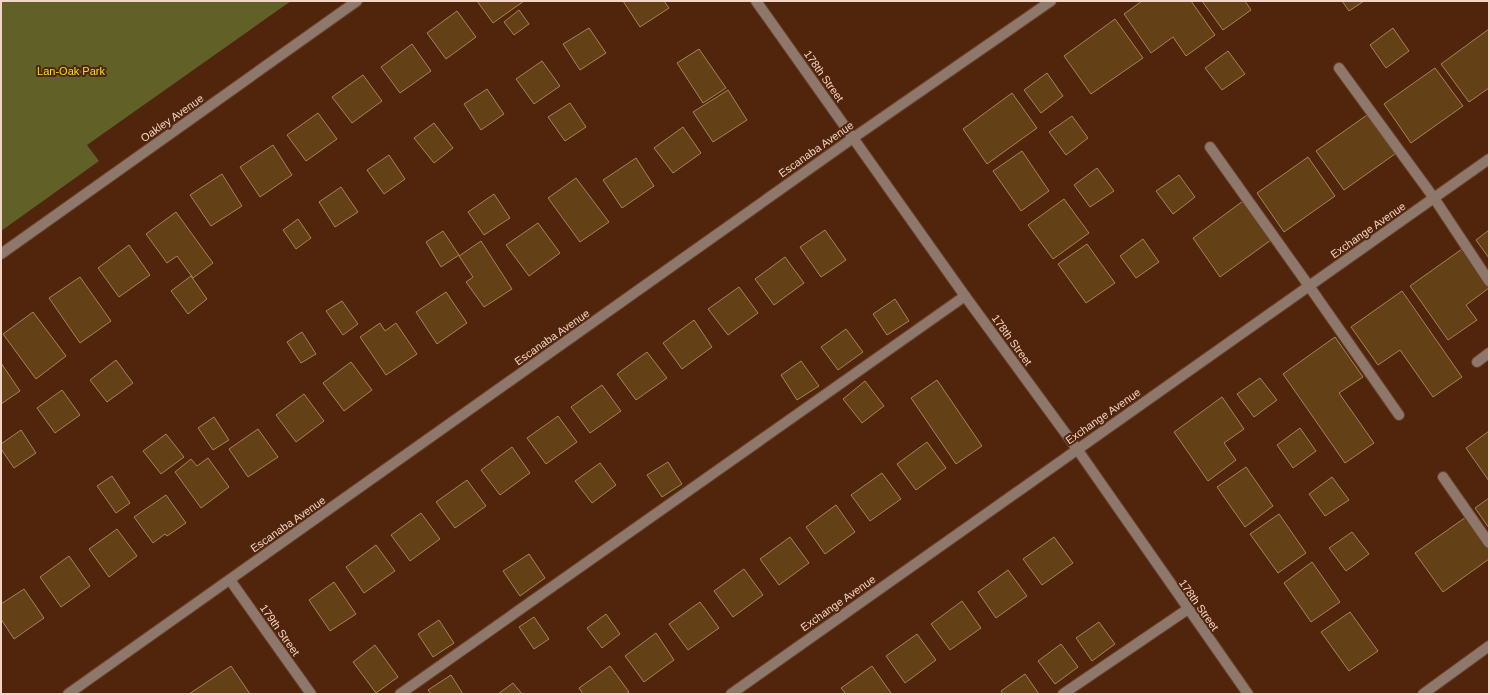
<svg xmlns="http://www.w3.org/2000/svg" width="1490" height="695" font-family="Arial,sans-serif">
  <style>
    .green { fill: #616027 }
    .building { fill: #634015; stroke: #a88257 }
    .lines { fill: none; stroke-linecap: round; stroke-linejoin: round }
    .minor-casing { stroke: #6b4129; stroke-width: 12 }
    .minor { stroke: #8e776b; stroke-width: 10 }
    .labels { text-anchor: middle; dominant-baseline: central; stroke-width: 4; stroke-linejoin: round; paint-order: stroke }
    .park-label { font-size: 11px; fill: #e6e21a; stroke: #51250b }
    .street-label { font-size: 11px; fill: #f2d5c7; stroke: #51250b }
  </style>
  <rect width="100%" height="100%" fill="#51250b"/>
  <polygon class="green" points="1,1 291,1 87,145 99,161 1,231"/>
  <g class="building">
    <polygon points="477,1 524,1 493,23"/>
    <polygon points="623,1 664,1 669,8 640,27"/>
    <polygon points="1142,1 1191,1 1215,35 1186,56 1173,37 1151,53 1124,14"/>
    <polygon points="1202,1 1245,1 1251,10 1223,30"/>
    <polygon points="1342,1 1364,1 1349,11"/>
    <polygon points="519,10 529,24 514,35 504,22"/>
    <polygon points="457,11 476,37 446,59 427,33"/>
    <polygon points="1115,19 1143,58 1091,94 1064,56"/>
    <polygon points="589,28 606,53 580,70 563,44"/>
    <polygon points="1393,28 1409,51 1386,68 1370,45"/>
    <polygon points="1489,29 1489,88 1469,102 1441,64"/>
    <polygon points="412,44 431,71 400,93 381,67"/>
    <polygon points="699,49 726,88 703,103 677,63"/>
    <polygon points="1228,51 1245,74 1222,90 1205,68"/>
    <polygon points="542,61 560,86 534,104 516,79"/>
    <polygon points="1435,68 1463,106 1411,143 1384,104"/>
    <polygon points="1047,73 1063,96 1041,113 1024,90"/>
    <polygon points="363,75 382,101 352,123 332,97"/>
    <polygon points="487,89 504,114 481,130 464,104"/>
    <polygon points="728,90 747,120 713,142 693,112"/>
    <polygon points="1012,93 1037,128 987,164 963,129"/>
    <polygon points="570,103 586,127 565,141 548,117"/>
    <polygon points="318,113 337,139 306,161 287,135"/>
    <polygon points="1367,115 1395,154 1344,190 1316,151"/>
    <polygon points="1072,116 1088,138 1066,155 1049,132"/>
    <polygon points="434,123 453,148 434,163 414,138"/>
    <polygon points="683,127 701,153 673,173 654,148"/>
    <polygon points="273,145 292,175 260,197 240,167"/>
    <polygon points="1022,151 1049,191 1021,211 993,171"/>
    <polygon points="389,155 405,179 384,194 367,170"/>
    <polygon points="1308,157 1335,196 1284,232 1257,193"/>
    <polygon points="636,158 654,186 622,208 603,180"/>
    <polygon points="1097,168 1114,191 1090,207 1074,185"/>
    <polygon points="222,174 242,206 211,226 190,195"/>
    <polygon points="1179,175 1195,197 1173,214 1156,191"/>
    <polygon points="576,178 609,222 580,242 548,198"/>
    <polygon points="341,187 358,212 335,227 319,202"/>
    <polygon points="494,194 510,218 484,235 468,212"/>
    <polygon points="1064,199 1089,233 1053,259 1028,225"/>
    <polygon points="1243,201 1271,240 1220,277 1193,238"/>
    <polygon points="176,212 213,263 193,278 177,256 167,263 146,234"/>
    <polygon points="298,219 311,238 296,249 283,230"/>
    <polygon points="538,223 560,253 529,276 506,245"/>
    <polygon points="825,230 846,260 821,277 800,247"/>
    <polygon points="1489,230 1489,258 1476,240"/>
    <polygon points="443,231 459,255 441,267 426,242"/>
    <polygon points="1143,239 1159,262 1136,278 1120,256"/>
    <polygon points="481,241 512,289 484,307 466,282 473,277 459,256"/>
    <polygon points="1087,244 1115,283 1086,303 1058,264"/>
    <polygon points="129,245 150,275 119,297 98,268"/>
    <polygon points="1462,249 1489,288 1466,305 1477,320 1448,340 1410,286"/>
    <polygon points="785,257 804,283 774,305 755,279"/>
    <polygon points="191,276 207,299 188,314 171,291"/>
    <polygon points="80,277 111,321 80,343 49,298"/>
    <polygon points="739,287 758,313 728,335 708,309"/>
    <polygon points="1402,291 1462,377 1433,397 1400,350 1378,365 1351,327"/>
    <polygon points="446,292 467,323 437,344 416,312"/>
    <polygon points="895,299 909,321 887,335 873,314"/>
    <polygon points="342,301 358,324 343,335 326,311"/>
    <polygon points="33,312 66,356 36,379 3,334"/>
    <polygon points="694,320 712,347 682,369 663,343"/>
    <polygon points="380,323 385,331 396,323 417,354 386,375 360,337"/>
    <polygon points="846,329 863,352 838,370 821,347"/>
    <polygon points="302,332 316,354 301,363 287,342"/>
    <polygon points="1335,337 1363,377 1339,393 1374,443 1345,463 1283,374"/>
    <polygon points="647,352 667,378 636,400 617,374"/>
    <polygon points="116,360 133,383 107,402 90,380"/>
    <polygon points="801,361 819,386 797,400 781,375"/>
    <polygon points="351,362 372,390 344,411 323,383"/>
    <polygon points="1,363 20,391 1,404"/>
    <polygon points="1260,378 1277,400 1254,417 1237,394"/>
    <polygon points="937,380 982,446 956,464 911,398"/>
    <polygon points="865,381 884,406 862,423 843,399"/>
    <polygon points="602,385 621,411 590,433 571,407"/>
    <polygon points="62,390 80,415 55,433 37,408"/>
    <polygon points="304,394 324,421 296,442 276,415"/>
    <polygon points="1222,397 1244,429 1224,443 1236,460 1208,481 1174,432"/>
    <polygon points="558,416 577,442 546,464 527,438"/>
    <polygon points="214,417 229,440 213,450 198,428"/>
    <polygon points="1300,428 1316,451 1293,468 1277,445"/>
    <polygon points="258,429 278,457 248,477 229,449"/>
    <polygon points="21,430 36,453 14,468 1,449 1,444"/>
    <polygon points="1489,431 1489,481 1466,448"/>
    <polygon points="166,434 184,457 161,474 143,451"/>
    <polygon points="927,442 946,468 916,490 897,464"/>
    <polygon points="512,447 530,473 500,495 481,470"/>
    <polygon points="208,458 229,487 201,508 175,472 191,459 197,466"/>
    <polygon points="668,462 682,484 662,497 647,475"/>
    <polygon points="600,463 616,485 592,503 575,481"/>
    <polygon points="1246,467 1273,506 1245,527 1217,487"/>
    <polygon points="882,473 901,499 870,521 851,495"/>
    <polygon points="112,476 130,503 116,513 97,486"/>
    <polygon points="1332,477 1349,500 1325,516 1309,494"/>
    <polygon points="467,480 486,506 455,528 436,502"/>
    <polygon points="166,495 186,523 167,536 165,534 153,543 134,517"/>
    <polygon points="1489,498 1489,528 1475,508"/>
    <polygon points="836,505 855,532 825,554 806,527"/>
    <polygon points="421,513 440,539 410,561 391,535"/>
    <polygon points="1279,514 1306,553 1278,573 1250,534"/>
    <polygon points="1466,517 1489,548 1489,559 1443,592 1415,553"/>
    <polygon points="117,529 137,556 109,577 89,549"/>
    <polygon points="1352,532 1369,554 1346,571 1329,548"/>
    <polygon points="790,537 809,563 779,585 760,559"/>
    <polygon points="1054,537 1073,563 1042,585 1023,559"/>
    <polygon points="376,545 395,571 364,593 346,567"/>
    <polygon points="529,554 545,578 520,596 503,571"/>
    <polygon points="69,556 90,586 61,607 40,577"/>
    <polygon points="1312,562 1340,602 1311,622 1284,583"/>
    <polygon points="744,569 763,595 733,617 714,591"/>
    <polygon points="1008,570 1027,596 996,618 978,592"/>
    <polygon points="334,582 356,614 330,631 309,600"/>
    <polygon points="24,589 44,618 14,639 1,619 1,604"/>
    <polygon points="962,601 981,628 950,650 931,624"/>
    <polygon points="700,602 719,628 688,650 669,624"/>
    <polygon points="1350,612 1378,651 1349,671 1321,632"/>
    <polygon points="606,614 620,634 602,648 587,628"/>
    <polygon points="534,617 549,639 534,649 519,627"/>
    <polygon points="439,620 454,643 433,657 418,634"/>
    <polygon points="1099,622 1115,644 1092,661 1076,638"/>
    <polygon points="656,633 674,660 644,682 625,656"/>
    <polygon points="917,634 936,660 905,683 886,656"/>
    <polygon points="1061,644 1078,667 1055,684 1038,661"/>
    <polygon points="375,645 398,677 376,693 353,662"/>
    <polygon points="231,666 250,694 189,694"/>
    <polygon points="610,666 629,692 626,694 583,694 579,688"/>
    <polygon points="872,666 891,693 889,694 846,694 841,688"/>
    <polygon points="1025,674 1039,694 1003,694 1001,691"/>
    <polygon points="451,675 463,694 431,694 428,690"/>
    <polygon points="513,683 522,694 498,694"/>
  </g>
  <g class="lines">
    <g class="minor-casing">
      <g id="minor">
        <polyline points="756,1 965,296 1077,449 1248,694"/>
        <polyline points="1339,68 1434,198 1489,281"/>
        <polyline points="1210,147 1309,286 1399,415"/>
        <polyline points="1,254 357,1"/>
        <polyline points="1477,362 1489,353"/>
        <polyline points="1443,477 1489,543"/>
        <polyline points="230,580 311,694"/>
        <polyline points="68,694 853,138 1051,1"/>
        <polyline points="400,694 965,296"/>
        <polyline points="731,694 1489,159"/>
        <polyline points="1063,694 1188,609"/>
        <polyline points="1423,694 1489,646"/>
      </g>
    </g>
    <use href="#minor" class="minor"/>
  </g>
  <g class="labels">
    <g class="park-label">
      <text x="71" y="71">Lan-Oak Park</text>
    </g>
    <g class="street-label">
      <text transform="translate(824 76) rotate(55)">178th Street</text>
      <text transform="translate(172 118) rotate(-35)">Oakley Avenue</text>
      <text transform="translate(816 149) rotate(-35)">Escanaba Avenue</text>
      <text transform="translate(1368 230) rotate(-35)">Exchange Avenue</text>
      <text transform="translate(552 337) rotate(-35)">Escanaba Avenue</text>
      <text transform="translate(1012 340) rotate(54)">178th Street</text>
      <text transform="translate(1103 416) rotate(-35)">Exchange Avenue</text>
      <text transform="translate(288 524) rotate(-35)">Escanaba Avenue</text>
      <text transform="translate(838 603) rotate(-35)">Exchange Avenue</text>
      <text transform="translate(1199 605) rotate(55)">178th Street</text>
      <text transform="translate(280 630) rotate(55)">179th Street</text>
    </g>
  </g>
  <rect width="1490" height="695" fill="none" stroke="#f2d5c7" stroke-width="4"/>
</svg>
